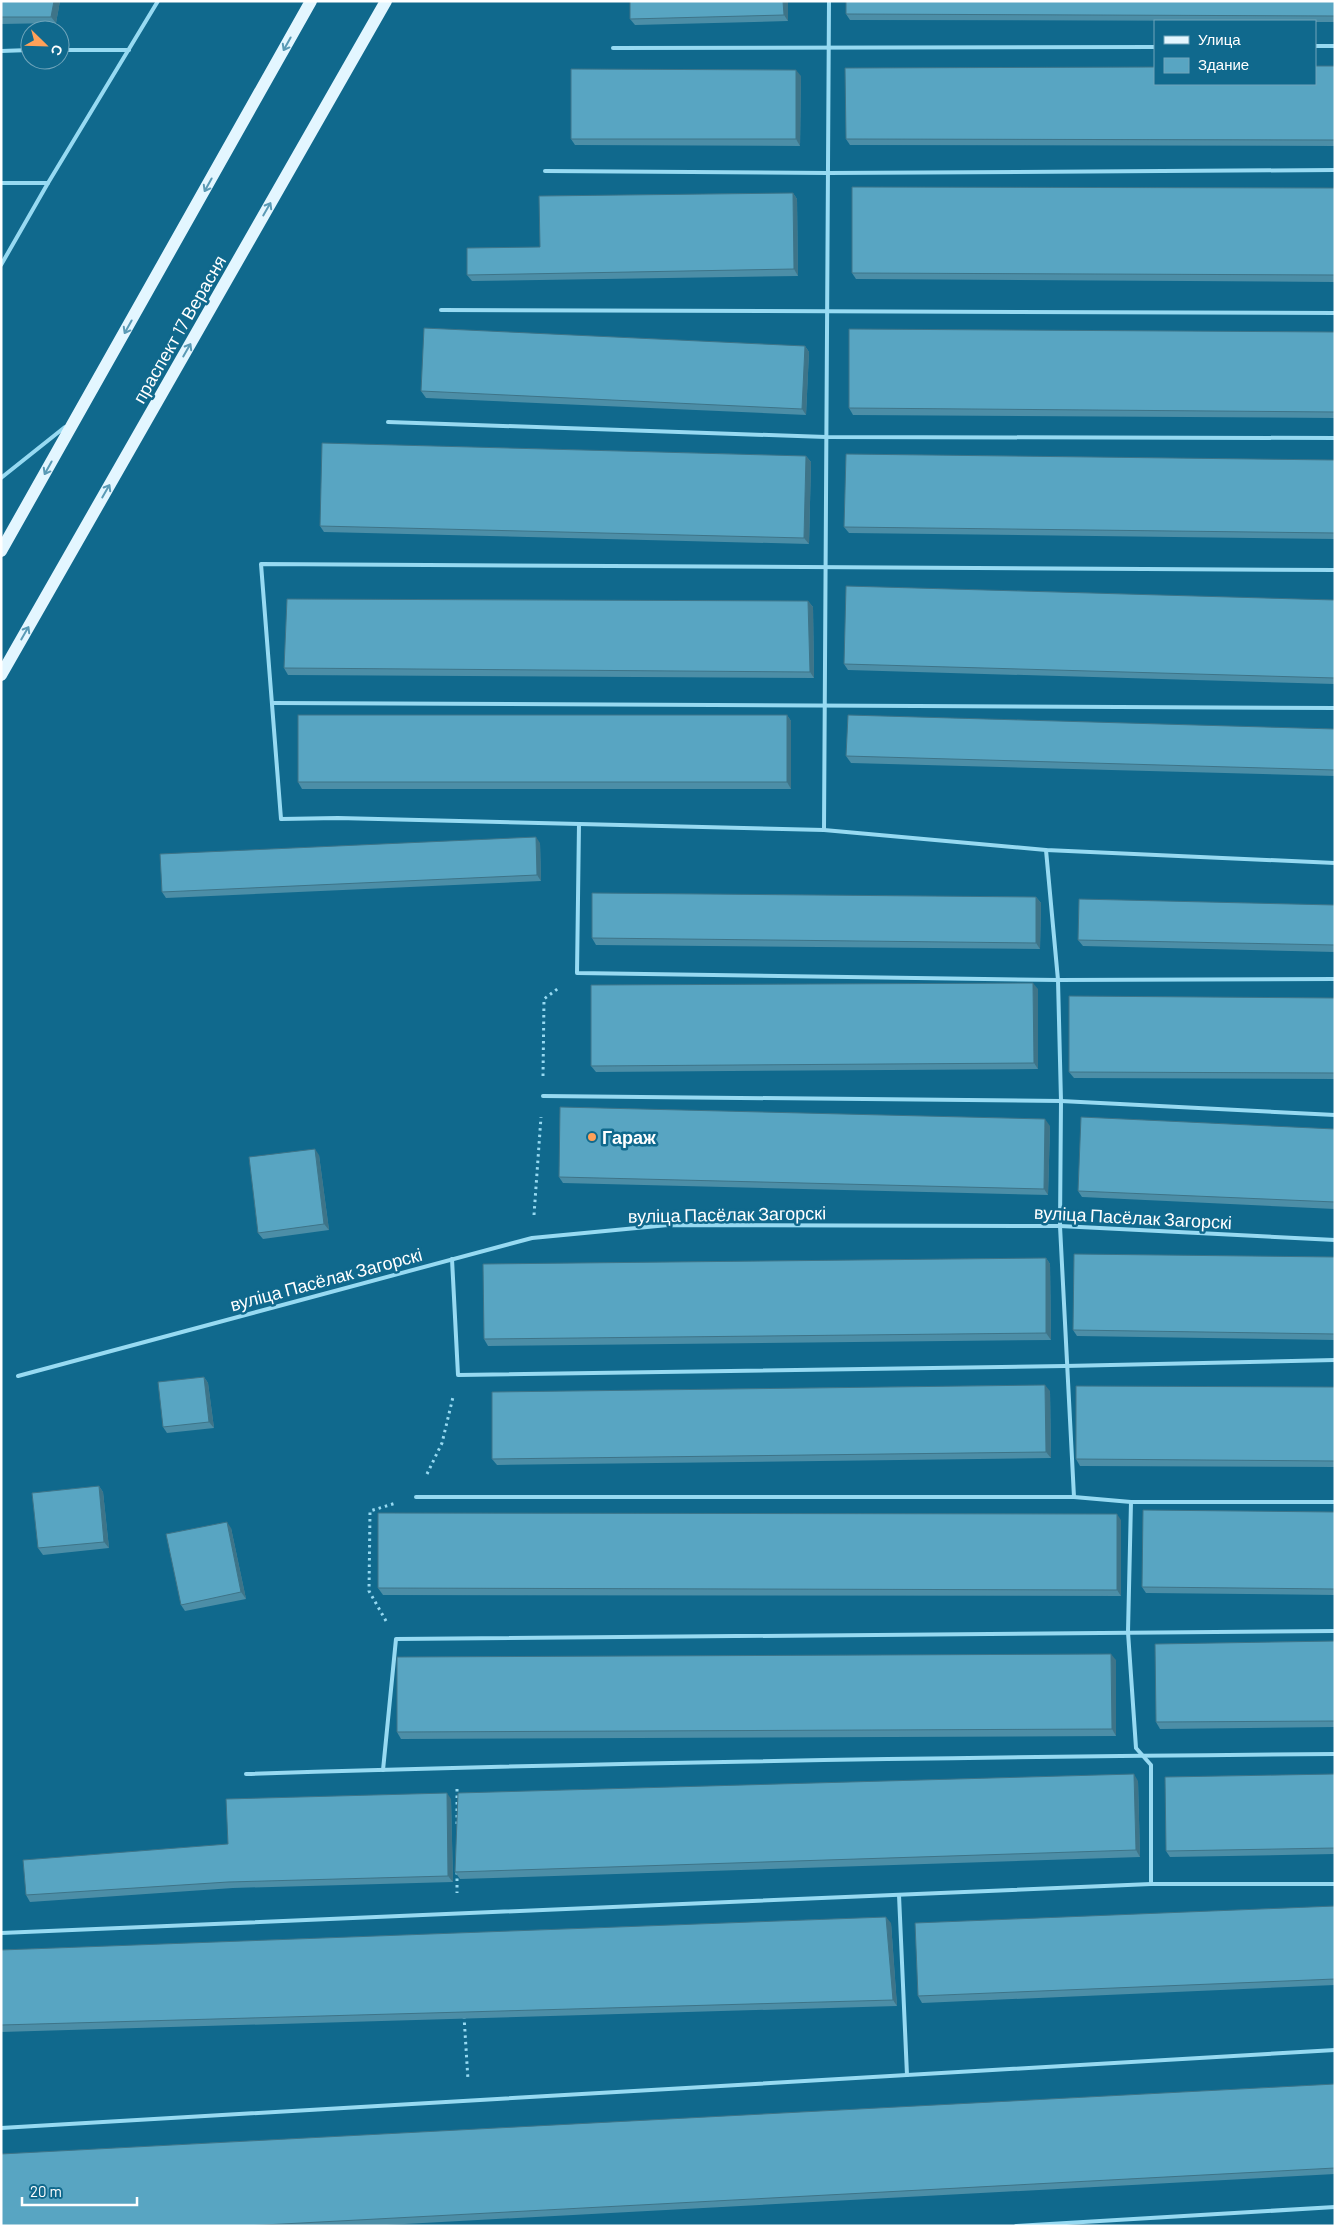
<svg xmlns="http://www.w3.org/2000/svg" width="1336" height="2227" font-family="Barlow,sans-serif">
  <style>
    .lines { fill: none; stroke-linecap: round; stroke-linejoin: round }
    .path { stroke: #97daf2; stroke-width: 3; stroke-dasharray: 2.5 4; stroke-linecap: butt }
    .lane { stroke: #97daf2; stroke-width: 4 }
    .primary { stroke: #e3f6ff; stroke-width: 12 }
    .wall { fill: #4c8ea7 }
    .shaded-wall { fill: #3e7488 }
    .building { fill: #58a5c2; stroke: #3e7488 }
    .oneway { stroke: #5a9ab5 }
    .poi-dot { fill: #ffa159; stroke: #10698d; stroke-width: 2 }
    .labels { text-anchor: middle; dominant-baseline: central; stroke-width: 5; stroke-linejoin: round; paint-order: stroke }
    .street-label { font-size: 18px; fill: #fff; stroke: #10698d }
    .poi-label { font-size: 18px; font-weight: bold; fill: #fff; stroke: #10698d; text-anchor: start }
  </style>
  <rect width="100%" height="100%" fill="#10698d"/>
  <g class="lines">
    <g class="path">
      <polyline points="543,1076 544,999 560,987"/>
      <polyline points="534,1215 541,1117"/>
      <polyline points="427,1474 442,1443 453,1397"/>
      <polyline points="386,1621 369,1591 370,1511 396,1503"/>
      <polyline points="457,1789 457,1825"/>
      <polyline points="457,1872 457,1893"/>
      <polyline points="464,2016 468,2080"/>
    </g>
    <g class="lane">
      <polyline points="1315,46 1335,46"/>
      <polyline points="613,48 1155,47"/>
      <polyline points="60,50 129,50"/>
      <polyline points="1,51 30,50"/>
      <polyline points="545,171 828,173 1335,170"/>
      <polyline points="1,183 48,183"/>
      <polyline points="1,265 48,183 158,1"/>
      <polyline points="441,310 1335,313"/>
      <polyline points="388,422 826,437 1335,438"/>
      <polyline points="1,478 65,427"/>
      <polyline points="1335,570 261,564 281,819 338,818 824,830 1046,850 1335,863"/>
      <polyline points="273,703 1335,708"/>
      <polyline points="579,824 577,973 1058,980 1335,979"/>
      <polyline points="824,830 829,1"/>
      <polyline points="1046,850 1058,980 1061,1101 1060,1226 1074,1497"/>
      <polyline points="543,1096 1061,1101 1335,1115"/>
      <polyline points="452,1259 458,1375 1065,1366 1335,1360"/>
      <polyline points="18,1376 532,1238 668,1225 1060,1226 1335,1240"/>
      <polyline points="416,1497 1074,1497 1131,1502 1335,1502"/>
      <polyline points="1131,1502 1128,1632 1136,1748 1151,1765 1151,1884"/>
      <polyline points="383,1770 396,1639 1335,1631"/>
      <path d="M246 1774C608 1762 972 1757 1335 1754"/>
      <polyline points="899,1895 907,2075"/>
      <polyline points="1,1933 1151,1884 1335,1884"/>
      <polyline points="1,2128 1335,2050"/>
      <polyline points="1016,2226 1335,2207"/>
    </g>
    <g class="primary">
      <polyline points="1,551 311,1"/>
      <polyline points="1,675 386,1"/>
    </g>
  </g>
  <g class="wall">
    <polygon points="1,1 60,1 56,23 1,24"/>
    <polygon points="630,1 788,1 788,21 635,25 630,19"/>
    <polygon points="1335,1 1335,22 1315,22 1315,21 850,20 846,14"/>
    <polygon points="1335,66 1335,146 850,145 846,139"/>
    <polygon points="801,76 800,146 575,145 571,139"/>
    <polygon points="1335,188 1335,282 856,279 852,273"/>
    <polygon points="793,193 797,199 798,276 472,281 467,275"/>
    <polygon points="1335,332 1335,418 853,415 849,408"/>
    <polygon points="805,346 809,352 806,415 426,398 421,391"/>
    <polygon points="806,456 811,462 809,544 324,532 320,526"/>
    <polygon points="1335,460 1335,539 849,533 844,527"/>
    <polygon points="1335,600 1335,684 848,670 844,664"/>
    <polygon points="808,601 813,607 814,678 288,675 284,668"/>
    <polygon points="787,715 791,721 791,789 302,789 298,782"/>
    <polygon points="1335,729 1335,776 851,763 846,756"/>
    <polygon points="540,843 541,881 166,898 162,892"/>
    <polygon points="1036,897 1041,903 1040,949 596,945 592,938"/>
    <polygon points="1335,905 1335,952 1083,946 1078,940"/>
    <polygon points="1038,989 1038,1069 596,1072 591,1066"/>
    <polygon points="1335,998 1335,1079 1074,1078 1069,1072"/>
    <polygon points="1050,1126 1048,1195 563,1183 559,1177"/>
    <polygon points="1335,1129 1335,1209 1082,1197 1078,1191"/>
    <polygon points="319,1155 329,1230 263,1239 258,1233"/>
    <polygon points="1335,1257 1335,1340 1077,1336 1073,1330"/>
    <polygon points="1046,1258 1050,1264 1051,1340 488,1346 484,1339"/>
    <polygon points="204,1377 208,1383 214,1428 167,1433 163,1427"/>
    <polygon points="1335,1387 1335,1467 1080,1466 1076,1459"/>
    <polygon points="1050,1391 1051,1458 497,1465 492,1459"/>
    <polygon points="99,1486 103,1492 109,1548 43,1555 38,1548"/>
    <polygon points="1335,1512 1335,1595 1146,1593 1142,1587"/>
    <polygon points="1121,1520 1121,1596 383,1595 378,1588"/>
    <polygon points="231,1528 246,1599 185,1611 181,1605"/>
    <polygon points="1335,1641 1335,1727 1160,1729 1156,1722"/>
    <polygon points="1116,1660 1116,1736 401,1739 397,1732"/>
    <polygon points="1335,1774 1335,1854 1170,1857 1166,1851"/>
    <polygon points="1138,1781 1140,1857 460,1879 455,1872"/>
    <polygon points="451,1799 453,1882 233,1888 30,1902 26,1895 228,1844"/>
    <polygon points="1335,1906 1335,1985 922,2003 918,1996"/>
    <polygon points="891,1923 897,2006 1,2032 1,1950"/>
    <polygon points="1335,2084 1335,2174 368,2226 1,2226"/>
  </g>
  <g class="shaded-wall">
    <polygon points="54,1 60,1 56,23 51,17"/>
    <polygon points="783,1 788,1 788,21 784,15"/>
    <polygon points="796,70 801,76 800,146 796,139"/>
    <polygon points="793,193 797,199 798,276 794,269"/>
    <polygon points="805,346 809,352 806,415 802,409"/>
    <polygon points="806,456 811,462 809,544 804,538"/>
    <polygon points="808,601 813,607 814,678 810,672"/>
    <polygon points="787,715 791,721 791,789 787,782"/>
    <polygon points="536,837 540,843 541,881 537,875"/>
    <polygon points="1036,897 1041,903 1040,949 1036,943"/>
    <polygon points="1033,983 1038,989 1038,1069 1034,1063"/>
    <polygon points="1045,1119 1050,1126 1048,1195 1044,1189"/>
    <polygon points="315,1149 319,1155 329,1230 324,1224"/>
    <polygon points="1046,1258 1050,1264 1051,1340 1046,1333"/>
    <polygon points="204,1377 208,1383 214,1428 209,1422"/>
    <polygon points="1045,1385 1050,1391 1051,1458 1046,1452"/>
    <polygon points="99,1486 103,1492 109,1548 104,1542"/>
    <polygon points="1117,1514 1121,1520 1121,1596 1117,1590"/>
    <polygon points="227,1522 231,1528 246,1599 241,1592"/>
    <polygon points="1111,1654 1116,1660 1116,1736 1112,1729"/>
    <polygon points="1134,1774 1138,1781 1140,1857 1136,1850"/>
    <polygon points="447,1793 451,1799 453,1882 448,1876"/>
    <polygon points="886,1917 891,1923 897,2006 893,2000"/>
  </g>
  <g class="building">
    <polygon points="1,1 54,1 51,17 1,17"/>
    <polygon points="630,1 783,1 784,15 630,19"/>
    <polygon points="846,1 1335,1 1335,16 846,14"/>
    <polygon points="1315,66 1335,66 1335,140 846,139 845,68 1155,67 1155,84 1315,84"/>
    <polygon points="571,69 796,70 796,139 571,139"/>
    <polygon points="852,187 1335,188 1335,275 852,273"/>
    <polygon points="793,193 794,269 467,275 467,248 540,247 539,196"/>
    <polygon points="424,328 805,346 802,409 421,391"/>
    <polygon points="849,329 1335,332 1335,412 849,408"/>
    <polygon points="322,443 806,456 804,538 320,526"/>
    <polygon points="846,454 1335,460 1335,533 844,527"/>
    <polygon points="846,586 1335,600 1335,678 844,664"/>
    <polygon points="287,599 808,601 810,672 284,668"/>
    <rect x="298" y="715" width="489" height="67"/>
    <polygon points="848,715 1335,729 1335,770 846,756"/>
    <polygon points="536,837 537,875 162,892 160,854"/>
    <polygon points="592,893 1036,897 1036,943 592,938"/>
    <polygon points="1079,899 1335,905 1335,945 1078,940"/>
    <polygon points="1033,983 1034,1063 591,1066 591,985"/>
    <polygon points="1069,996 1335,998 1335,1073 1069,1072"/>
    <polygon points="560,1107 1045,1119 1044,1189 559,1177"/>
    <polygon points="1081,1117 1335,1129 1335,1202 1078,1191"/>
    <polygon points="315,1149 324,1224 258,1233 249,1157"/>
    <polygon points="1074,1254 1335,1257 1335,1334 1073,1330"/>
    <polygon points="1046,1258 1046,1333 484,1339 483,1264"/>
    <polygon points="204,1377 209,1422 163,1427 158,1382"/>
    <polygon points="1045,1385 1046,1452 492,1459 492,1392"/>
    <polygon points="1076,1386 1335,1387 1335,1461 1076,1459"/>
    <polygon points="99,1486 104,1542 38,1548 32,1493"/>
    <polygon points="1143,1510 1335,1512 1335,1589 1142,1587"/>
    <polygon points="378,1513 1117,1514 1117,1590 378,1588"/>
    <polygon points="227,1522 241,1592 181,1605 166,1534"/>
    <polygon points="1335,1641 1335,1721 1156,1722 1155,1644"/>
    <polygon points="1111,1654 1112,1729 397,1732 397,1657"/>
    <polygon points="1134,1774 1136,1850 455,1872 458,1793"/>
    <polygon points="1335,1774 1335,1848 1166,1851 1165,1777"/>
    <polygon points="447,1793 448,1876 228,1882 26,1895 23,1860 228,1844 226,1799"/>
    <polygon points="1335,1906 1335,1979 918,1996 915,1923"/>
    <polygon points="886,1917 893,2000 1,2025 1,1950"/>
    <polygon points="1335,2084 1335,2168 245,2226 1,2226 1,2154"/>
  </g>
  <defs><path id="oneway-shaft" d="M-6 0H5M1.5-3L5.5 0L1.5 3" fill="none" stroke-width="1.6" stroke-linecap="round" stroke-linejoin="round" transform="scale(1.25)"/></defs>
  <g class="oneway">
    <use href="#oneway-shaft" transform="translate(287 44) rotate(119)"/>
    <use href="#oneway-shaft" transform="translate(208 185) rotate(119)"/>
    <use href="#oneway-shaft" transform="translate(267 209) rotate(-60)"/>
    <use href="#oneway-shaft" transform="translate(128 327) rotate(119)"/>
    <use href="#oneway-shaft" transform="translate(187 350) rotate(-60)"/>
    <use href="#oneway-shaft" transform="translate(48 468) rotate(119)"/>
    <use href="#oneway-shaft" transform="translate(106 491) rotate(-60)"/>
    <use href="#oneway-shaft" transform="translate(25 633) rotate(-60)"/>
  </g>
  <circle class="poi-dot" cx="592" cy="1137" r="5"/>
  <g class="labels">
    <g class="street-label">
      <text transform="translate(179 329) rotate(-60)">праспект 17 Верасня</text>
      <text transform="translate(727 1214) rotate(-1)">вуліца Пасёлак Загорскі</text>
      <text transform="translate(1133 1217) rotate(3)">вуліца Пасёлак Загорскі</text>
      <text transform="translate(326 1279) rotate(-15)">вуліца Пасёлак Загорскі</text>
    </g>
    <g class="poi-label">
      <text x="602" y="1137">Гараж</text>
    </g>
  </g>
  <rect width="1336" height="2227" fill="none" stroke="#ffffff" stroke-width="5"/>
  <rect x="1154" y="20" width="162" height="65" fill="#10698d" stroke="#70a5bb"/>
  <rect x="1164" y="36" width="25" height="8" fill="#e3f6ff" stroke="#70a5bb"/>
  <text x="1198" y="45" font-size="15" fill="#ffffff">Улица</text>
  <rect x="1164" y="58" width="25" height="15" fill="#58a5c2" stroke="#70a5bb"/>
  <text x="1198" y="70" font-size="15" fill="#ffffff">Здание</text>
  <g transform="translate(45 45) rotate(113)"><circle r="24" fill="#10698d" stroke="#70a5bb"/>
  <path d="M0-4L9 19L0 12L-9 19Z" fill="#ffa159"/>
  <text y="-8" font-size="14" font-weight="bold" text-anchor="middle" fill="#ffffff">С</text>
  </g>
  <path d="M22 2197v8h115v-8" fill="none" stroke="#ffffff" stroke-width="2.5"/>
  <text x="30" y="2197" font-size="15" fill="#ffffff" stroke="#10698d" stroke-width="4" paint-order="stroke">20 m</text>
</svg>
